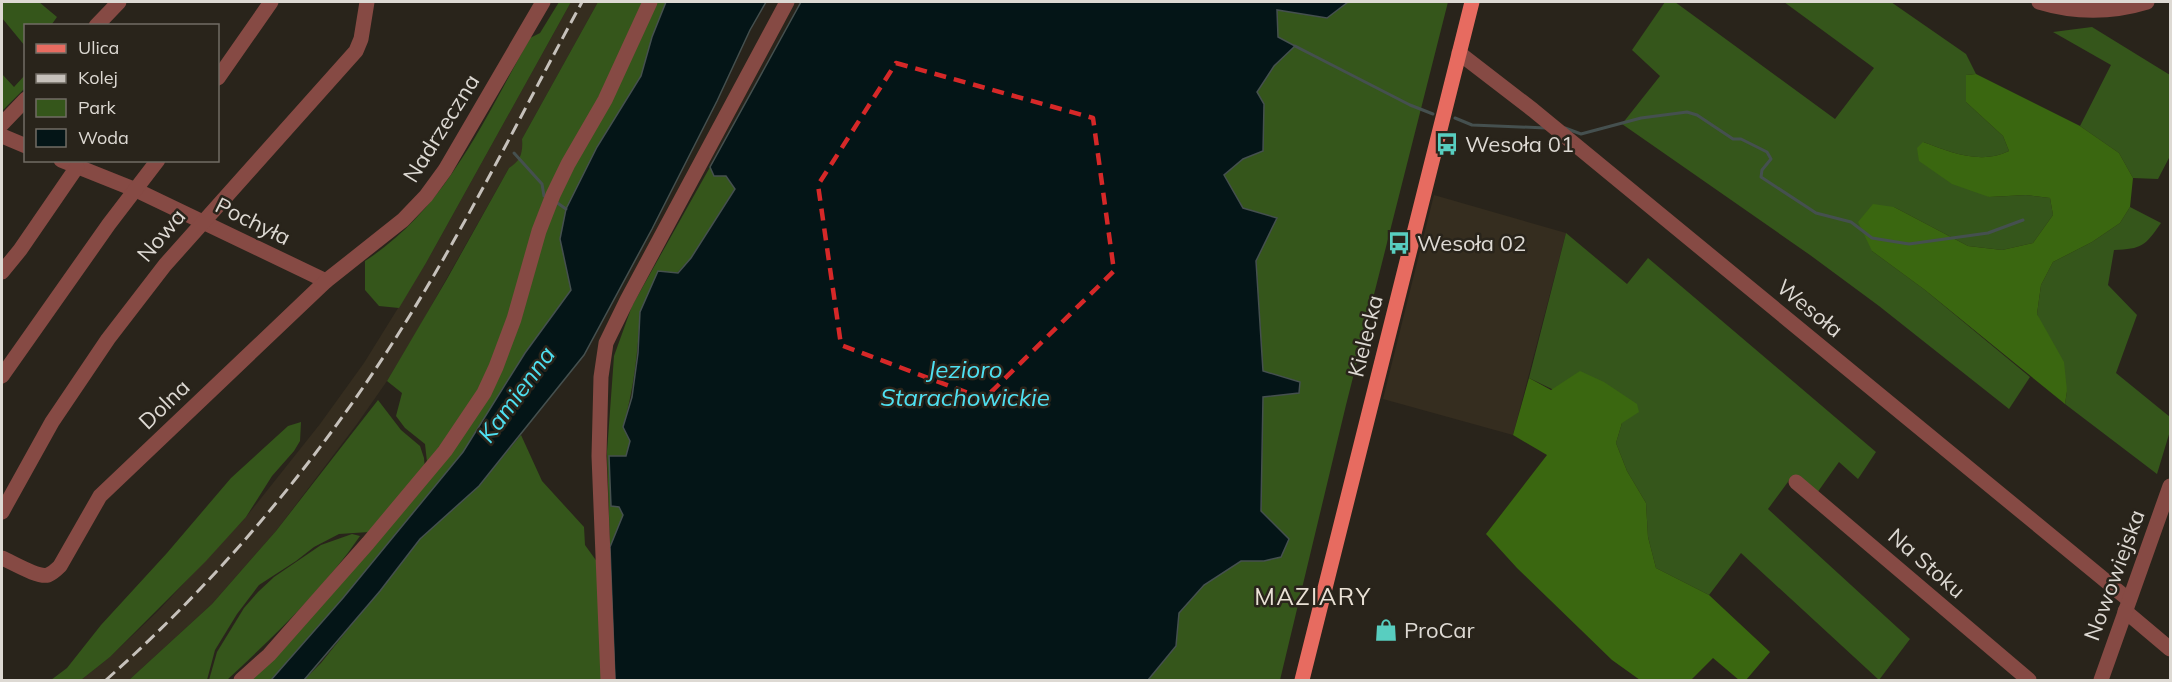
<svg xmlns="http://www.w3.org/2000/svg" width="2172" height="682" font-family="Mulish,sans-serif">
  <style>
    .built { fill: #352d1f }
    .green { fill: #35561b }
    .forest { fill: #3a6710 }
    .water { fill: #041517; stroke: #45504f; stroke-width: 1.5 }
    .lines { fill: none; stroke-linecap: round; stroke-linejoin: round }
    .stream { stroke: #45504f; stroke-width: 3 }
    .minor { stroke: #864a44; stroke-width: 15 }
    .major { stroke: #e76b60; stroke-width: 15 }
    .rail { stroke: #c6c1bb; stroke-width: 3; stroke-dasharray: 12 6; stroke-linecap: butt }
    .marked { fill: none; stroke: #d62828; stroke-width: 4.5; stroke-dasharray: 12 8; stroke-linejoin: round }
    .labels { text-anchor: middle; dominant-baseline: central; stroke-width: 5; stroke-linejoin: round; paint-order: stroke }
    .street-label { font-size: 22px; fill: #ddd9d3; stroke: #29241b }
    .poi-label { font-size: 22px; fill: #ddd9d3; stroke: #29241b; text-anchor: start }
    .water-label { font-size: 24px; font-style: italic; fill: #4fe0f1; stroke: #29241b }
    .neighbourhood-label { font-size: 24px; letter-spacing: 1.5px; fill: #e9e1d5; stroke: #29241b }
  </style>
  <rect width="100%" height="100%" fill="#29241b"/>
  <g class="built">
    <polygon points="571,2 598,2 522,139 523,151 516,164 509,168 421,324 387,381 357,424 276,531 212,604 129,680 81,680 110,657 158,611 246,517 320,424 364,363 426,263"/>
    <polygon points="1434,195 1566,233 1513,435 1383,399"/>
  </g>
  <g class="green">
    <polygon points="2,2 39,2 57,17 52,24 53,25 26,26 25,46 2,18"/>
    <path d="M559 2H571L426 263 399 308 379 306 365 290V261C446 209 485 118 530 38L540 33Z"/>
    <path d="M598 2H666L652 37 641 76 597 147 566 209 560 239 572 290 525 353 463 452 343 598 271 680H247L429 480 425 444 405 428 396 416 402 393 387 381 447 279 509 168C521 161 523 152 522 139Z"/>
    <polygon points="1348,2 1448,2 1346,405 1280,680 1148,680 1176,646 1179,613 1204,585 1241,561 1264,561 1261,511 1263,396 1299,393 1300,383 1263,372 1256,261 1277,218 1243,208 1224,175 1243,159 1257,92 1274,66 1294,46 1278,37 1276,9 1327,18"/>
    <path d="M1665 2H1675L1835 119 1874 68 1784 2H1891L1966 54 1976 74 1966 75V102L2003 136 2009 151C1981 165 1950 152 1923 142L1989 197 2026 195 2050 198 2053 215 2033 243 2002 250 1968 246 1894 207 1872 251 1925 290 2030 377 2009 409 1879 306 1810 255 1622 124 1660 76 1632 50Z"/>
    <polygon points="2092,27 2170,75 2170,156 2158,179 2133,178 2119,153 2080,126 2111,65 2053,32"/>
    <polygon points="2,74 14,87 25,75 26,87 2,111"/>
    <path d="M710 167 714 176H726L735 188 691 258 640 312C638 351 634 389 623 427L630 441 626 456H609L619 507 623 515 610 547 607 452 614 356 632 306Z"/>
    <path d="M2130 207 2161 223C2145 246 2142 249 2114 250L2108 285 2137 315 2116 373 2170 417V431L2157 474 2065 404 2067 391 2037 314 2041 285 2053 262 2092 242 2120 223Z"/>
    <polygon points="1566,233 1627,284 1648,258 1876,452 1858,479 1839,462 1817,493 1793,475 1768,509 1910,639 1879,680 1741,553 1709,595 1656,568 1648,537 1646,503 1627,471 1616,443 1622,423 1529,378"/>
    <polygon points="378,400 401,430 420,446 424,458 425,469 369,532 339,534 314,547 296,561 259,585 237,614 215,650 207,680 129,680 212,604 276,531"/>
    <polygon points="301,422 300,441 294,451 272,476 246,517 206,561 110,657 81,680 51,680 67,668 101,625 167,553 231,478 288,426"/>
    <polygon points="521,435 542,481 584,527 585,545 682,680 304,680 321,663 420,539 479,486"/>
    <path d="M352 534 360 536C323 590 274 636 227 680H209L217 652 244 608 258 592 274 577 321 545Z"/>
  </g>
  <g class="forest">
    <path d="M1976 74 2080 126 2119 153 2133 178 2130 207 2120 223 2092 242 2053 262 2041 285 2037 314 2064 362 2067 391 2065 404 1925 290 1872 251 1858 222 1873 204 1894 207 1968 246 2002 250 2033 243 2053 215 2050 198 2026 195 1989 197 1952 184 1919 161 1917 148 1923 142C1950 152 1981 165 2009 151L2003 136 1966 102V75Z"/>
    <polygon points="1580,371 1604,382 1637,404 1639,412 1622,423 1616,443 1627,471 1646,503 1648,537 1656,568 1709,595 1770,652 1746,680 1739,680 1713,658 1691,680 1640,680 1612,660 1517,568 1486,534 1547,455 1513,435 1529,378 1551,390"/>
  </g>
  <g class="water">
    <polygon points="666,2 766,2 750,30 717,101 652,229 584,355 479,486 420,539 380,591 304,680 271,680 343,598 463,452 525,353 571,290 560,239 566,209 597,147 641,76 652,37"/>
    <polygon points="801,2 1348,2 1327,18 1277,10 1278,37 1295,46 1274,66 1257,92 1264,104 1263,151 1243,159 1224,175 1243,208 1277,218 1256,261 1263,371 1300,382 1299,393 1263,397 1261,511 1289,539 1281,557 1264,561 1241,561 1204,585 1179,613 1176,646 1148,680 615,680 610,547 623,515 619,507 611,506 609,456 626,456 630,441 623,427 632,397 638,353 640,312 658,271 678,273 691,258 735,189 726,176 714,176 710,167"/>
  </g>
  <g class="lines">
    <g class="stream">
      <polyline points="1295,46 1410,105 1433,114"/>
      <polyline points="1455,118 1472,125 1546,128"/>
      <polyline points="1565,128 1581,134 1641,118 1687,112 1697,115 1733,139 1741,139 1767,152 1771,159 1762,170 1761,177 1816,213 1851,222 1872,238 1909,244 1988,233 2023,220"/>
      <polyline points="514,153 542,184 544,196 548,198"/>
      <polyline points="556,202 566,209"/>
    </g>
    <g class="minor">
      <path d="M2039 2C2075 13 2111 13 2147 2"/>
      <polyline points="96,26 119,2"/>
      <polyline points="1459,53 1533,110 2129,600"/>
      <polyline points="218,78 271,2"/>
      <polyline points="2,124 26,99"/>
      <polyline points="2,136 26,146"/>
      <polyline points="61,160 136,190 326,281"/>
      <polyline points="2,272 20,250 77,167"/>
      <polyline points="2,376 109,224 158,160"/>
      <polyline points="1796,482 2029,680"/>
      <polyline points="2,512 52,422 108,339 165,265 356,51 361,39 367,2"/>
      <path d="M2 558C12 562 38 578 48 575 53 573 56 570 60 566L100 496 326 281 403 220 426 196 445 170 543 2"/>
      <polyline points="2125,611 2170,649"/>
      <polyline points="241,680 269,655 368,543 445,451 484,393 496,367 514,319 539,231 553,195 568,164 605,100 650,2"/>
      <polyline points="608,680 599,456 601,377 606,343 627,300 787,2"/>
      <polyline points="2101,680 2170,486"/>
    </g>
    <polyline class="major" points="1302,680 1472,2"/>
    <path class="rail" d="M106 680C214 584 309 472 388 350 460 239 519 118 582 2"/>
  </g>
  <path class="marked" d="M896 63 1093 118 1114 271 984 399 841 345 818 185Z"/>
  <defs>
    <g id="bus-bare" transform="scale(1.8)"><path d="M-5-6H5V4H4V6H2V4H-2V6H-4V4H-5ZM-3.5-4V0h7V-4ZM-3.5 1.2v1.5H-2V1.2ZM2 1.2v1.5H3.5V1.2Z" fill="#58cec0" stroke="#29241b" stroke-width="2.5" paint-order="stroke"/></g>
    <g id="shop-bare" transform="scale(1.8)"><path d="M-5-2.5h2.3a2.7 3.5 0 0 1 5.4 0H5L5.5 6h-11ZM-1.5-2.5h3a1.5 2.3 0 0 0-3 0Z" fill="#58cec0" stroke="#29241b" stroke-width="2.5" paint-order="stroke"/></g>
  </defs>
  <g fill-rule="evenodd">
    <use href="#bus-bare" x="1447" y="144"/>
    <use href="#bus-bare" x="1399" y="243"/>
    <use href="#shop-bare" x="1386" y="630"/>
  </g>
  <g class="labels">
    <g class="street-label">
      <text transform="translate(441 128) rotate(-58)">Nadrzeczna</text>
      <text transform="translate(253 221) rotate(26)">Pochyła</text>
      <text transform="translate(161 235) rotate(-50)">Nowa</text>
      <text transform="translate(1810 308) rotate(39)">Wesoła</text>
      <text transform="translate(1365 336) rotate(-76)">Kielecka</text>
      <text transform="translate(164 404) rotate(-44)">Dolna</text>
      <text transform="translate(1927 563) rotate(41)">Na Stoku</text>
      <text transform="translate(2114 575) rotate(-70)">Nowowiejska</text>
    </g>
    <g class="poi-label">
      <text x="1465" y="144">Wesoła 01</text>
      <text x="1417" y="243">Wesoła 02</text>
      <text x="1404" y="630">ProCar</text>
    </g>
    <g class="water-label">
      <text x="965" y="369">Jezioro<tspan x="965" dy="28">Starachowickie</tspan></text>
      <text transform="translate(516 394) rotate(-54)">Kamienna</text>
    </g>
    <g class="neighbourhood-label">
      <text x="1313" y="596">MAZIARY</text>
    </g>
  </g>
  <rect width="2172" height="682" fill="none" stroke="#ddd9d3" stroke-width="6"/>
  <rect x="24" y="24" width="195" height="138" fill="#29241b" stroke="#716c65" stroke-width="1.5"/>
  <rect x="36" y="44" width="30" height="9" fill="#e76b60" stroke="#716c65" stroke-width="1.5"/>
  <text x="78" y="54" font-size="18" fill="#ddd9d3">Ulica</text>
  <rect x="36" y="74" width="30" height="9" fill="#c6c1bb" stroke="#716c65" stroke-width="1.5"/>
  <text x="78" y="84" font-size="18" fill="#ddd9d3">Kolej</text>
  <rect x="36" y="99" width="30" height="18" fill="#35561b" stroke="#716c65" stroke-width="1.5"/>
  <text x="78" y="114" font-size="18" fill="#ddd9d3">Park</text>
  <rect x="36" y="129" width="30" height="18" fill="#041517" stroke="#716c65" stroke-width="1.5"/>
  <text x="78" y="144" font-size="18" fill="#ddd9d3">Woda</text>
</svg>
